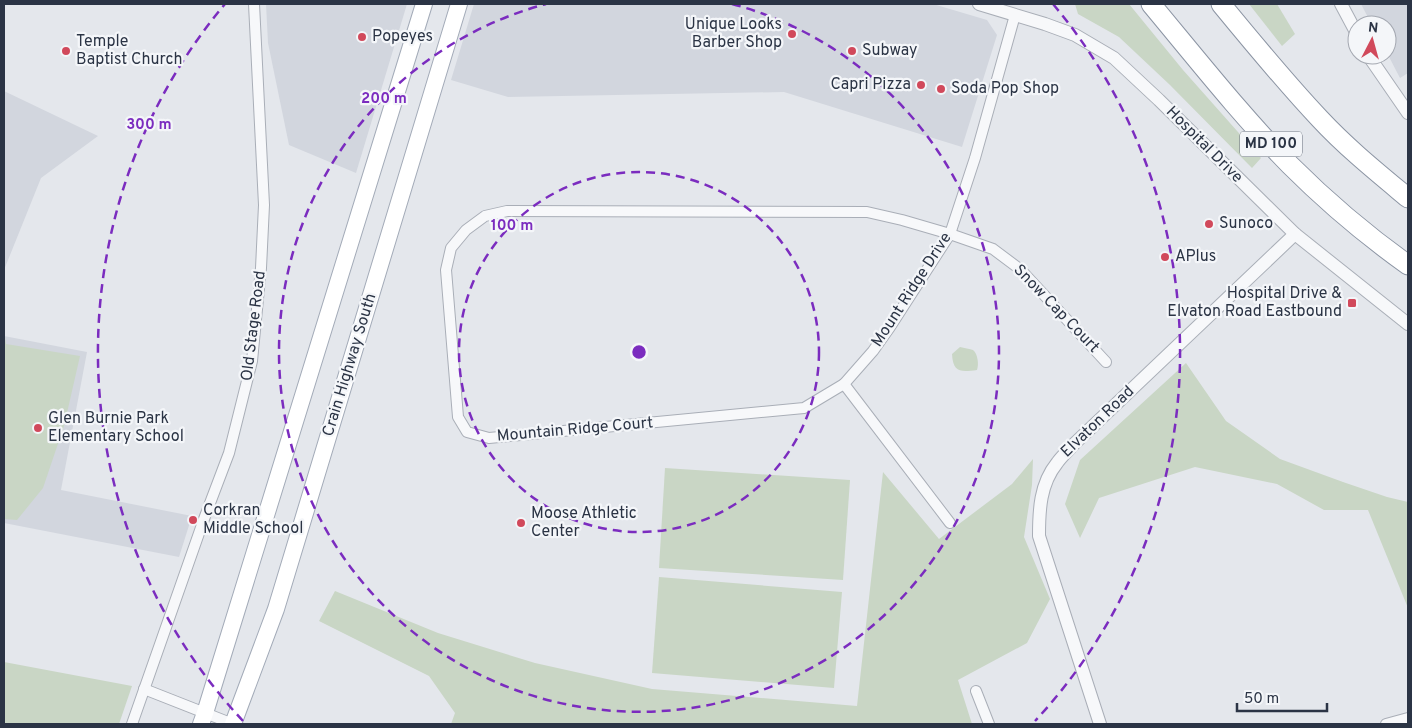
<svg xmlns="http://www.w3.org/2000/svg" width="1412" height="728" font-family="Overpass,sans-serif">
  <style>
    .built { fill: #d2d6de }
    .green { fill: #c9d6c5 }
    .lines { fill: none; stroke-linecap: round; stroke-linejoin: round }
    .minor-casing { stroke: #a9aeb7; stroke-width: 12 }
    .tertiary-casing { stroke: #a9aeb7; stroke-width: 14 }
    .primary-casing { stroke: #a3abb8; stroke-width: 18 }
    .motorway-casing { stroke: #8b94a3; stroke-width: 21 }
    .minor { stroke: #f7f8fa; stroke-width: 10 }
    .tertiary { stroke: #f7f8fa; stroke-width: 12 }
    .primary { stroke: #fff; stroke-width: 16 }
    .motorway { stroke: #fff; stroke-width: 19 }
    .ring { fill: none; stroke: #7b2cbf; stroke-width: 2.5; stroke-dasharray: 9 6 }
    .poi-dot { fill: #d1495b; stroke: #f4f6f9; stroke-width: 2 }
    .labels { text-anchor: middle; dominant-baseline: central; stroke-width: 4.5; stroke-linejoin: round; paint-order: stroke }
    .shield { fill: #f4f6f9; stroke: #676e7b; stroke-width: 1 }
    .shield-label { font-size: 15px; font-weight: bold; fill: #2b3445 }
    .poi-label { font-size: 16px; fill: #2b3445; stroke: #f4f6f9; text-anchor: start }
    .street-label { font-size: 16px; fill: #2b3445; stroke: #f4f6f9 }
    .centre { fill: #7b2cbf; stroke: #f4f6f9; stroke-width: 2.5 }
    .ring-label { font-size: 15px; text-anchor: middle; font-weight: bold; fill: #7b2cbf; stroke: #f4f6f9; stroke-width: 4.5; stroke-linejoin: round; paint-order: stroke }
  </style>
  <rect width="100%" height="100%" fill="#e4e7ec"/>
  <g class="built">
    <polygon points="266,4 407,4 356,173 289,145 268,43"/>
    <polygon points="474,4 933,4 987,20 997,35 962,147 784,92 508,97 451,80"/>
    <polygon points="1361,4 1408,4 1408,73 1400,78 1387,53 1387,25 1372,25"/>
    <polygon points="4,91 98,136 41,178 4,270"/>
    <polygon points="4,336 87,352 61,490 192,516 179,557 4,523"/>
  </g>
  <g class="green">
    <polygon points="1075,4 1129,4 1183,70 1261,158 1252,168 1170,85 1119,37 1078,14"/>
    <polygon points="1249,4 1277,4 1295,34 1282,46"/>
    <polygon points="4,331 6,344 80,356 64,426 43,488 17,520 4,519"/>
    <path d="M960 347C964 348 970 349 973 350 978 354 979 365 977 370 961 372 953 373 952 354Z"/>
    <polygon points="1186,363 1226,421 1280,459 1343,482 1387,497 1408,502 1408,608 1368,510 1324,510 1277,484 1195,467 1099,498 1080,538 1065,504 1080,460"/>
    <polygon points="1033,459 1032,485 1024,537 1050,599 1027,643 958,680 972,724 451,724 455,713 429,676 319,621 335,591 438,633 535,663 652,689 857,706 883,472 939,539 1012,484"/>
    <polygon points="665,468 850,480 843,580 659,568"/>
    <polygon points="659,577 842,592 834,688 652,673"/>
    <polygon points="4,662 132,686 119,724 4,724"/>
  </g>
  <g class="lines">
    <g class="minor-casing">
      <g id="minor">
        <polyline points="844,384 873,351 890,327 950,234 975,158 1015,15"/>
        <polyline points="950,523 844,384 804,408 489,438 467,432 458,417 446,270 451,248 466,230 485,216 507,211 867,212 902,220 950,234 993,249 1021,270 1106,362"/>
        <polyline points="144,689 233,724"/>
        <polyline points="976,691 989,724"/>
        <polyline points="132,724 204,519 229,453 252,361 261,268 264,205 254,4"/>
        <polyline points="1386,724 1408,718"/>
      </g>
    </g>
    <g class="tertiary-casing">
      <g id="tertiary">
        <polyline points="979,4 1045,24 1075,35 1114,58 1159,100 1295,234 1408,324"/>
        <polyline points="1341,4 1357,34"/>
        <polyline points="1368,55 1408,113"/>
        <path d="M1100 724 1039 536C1039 510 1040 484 1057 463 1062 456 1068 451 1073 445L1295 234"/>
      </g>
    </g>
    <g class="primary-casing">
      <g id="primary">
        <polyline points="201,724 205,713 424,4"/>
        <polyline points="233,724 276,609 459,4"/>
      </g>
    </g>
    <g class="motorway-casing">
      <g id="motorway">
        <path d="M1151 4C1196 58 1240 114 1290 165 1326 201 1366 235 1408 265"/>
        <path d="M1221 4C1253 43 1285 82 1320 119 1347 148 1378 173 1408 198"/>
      </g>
    </g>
    <use href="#minor" class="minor"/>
    <use href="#tertiary" class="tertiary"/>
    <use href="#primary" class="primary"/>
    <use href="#motorway" class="motorway"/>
  </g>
  <g class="ring">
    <circle cx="639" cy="352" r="180"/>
    <path d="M732 4A360 360 0 1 1 546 4"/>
    <path d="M243 721A541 541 0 0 1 225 4M1053 4A541 541 0 0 1 1035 721"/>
  </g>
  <g class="poi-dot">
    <circle cx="792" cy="34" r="5"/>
    <circle cx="362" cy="37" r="5"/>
    <circle cx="66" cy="51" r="5"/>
    <circle cx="852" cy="51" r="5"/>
    <circle cx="921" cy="85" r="5"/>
    <circle cx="941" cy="89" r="5"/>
    <circle cx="1209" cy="224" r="5"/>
    <circle cx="1165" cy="257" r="5"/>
    <rect x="1347" y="298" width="10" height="10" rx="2.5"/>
    <circle cx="38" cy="428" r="5"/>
    <circle cx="193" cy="520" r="5"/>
    <circle cx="521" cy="523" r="5"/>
  </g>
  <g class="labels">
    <rect class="shield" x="1240" y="131.5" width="62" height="25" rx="4"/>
    <g class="shield-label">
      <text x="1271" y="144">MD 100</text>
    </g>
    <g class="poi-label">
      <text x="782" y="25" text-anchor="end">Unique Looks<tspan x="782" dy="18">Barber Shop</tspan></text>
      <text x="372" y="37">Popeyes</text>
      <text x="76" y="42">Temple<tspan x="76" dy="18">Baptist Church</tspan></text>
      <text x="862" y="51">Subway</text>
      <text x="911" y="85" text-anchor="end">Capri Pizza</text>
      <text x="951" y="89">Soda Pop Shop</text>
      <text x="1219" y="224">Sunoco</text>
      <text x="1175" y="257">APlus</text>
      <text x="1342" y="294" text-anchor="end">Hospital Drive &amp;<tspan x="1342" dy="18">Elvaton Road Eastbound</tspan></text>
      <text x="48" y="419">Glen Burnie Park<tspan x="48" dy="18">Elementary School</tspan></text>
      <text x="203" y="511">Corkran<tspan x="203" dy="18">Middle School</tspan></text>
      <text x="531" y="514">Moose Athletic<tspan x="531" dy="18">Center</tspan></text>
    </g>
    <g class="street-label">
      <text transform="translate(1204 145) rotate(45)">Hospital Drive</text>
      <text transform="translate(912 290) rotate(-57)">Mount Ridge Drive</text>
      <text transform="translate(1056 309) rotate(46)">Snow Cap Court</text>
      <text transform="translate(254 326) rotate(-83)">Old Stage Road</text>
      <text transform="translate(350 365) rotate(-73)">Crain Highway South</text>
      <text transform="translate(1098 422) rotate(-44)">Elvaton Road</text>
      <text transform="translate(575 430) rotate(-5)">Mountain Ridge Court</text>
    </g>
  </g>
  <circle cx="639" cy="352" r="8" class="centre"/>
  <g class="ring-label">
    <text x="384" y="103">200 m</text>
    <text x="149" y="129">300 m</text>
    <text x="512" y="230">100 m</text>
  </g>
  <rect width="1412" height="728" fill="none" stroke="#2b3445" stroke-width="10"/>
  <g transform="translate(1372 40) rotate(6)"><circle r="24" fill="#f4f6f9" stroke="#a4a8b1"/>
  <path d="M0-4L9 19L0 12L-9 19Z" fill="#d1495b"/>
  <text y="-8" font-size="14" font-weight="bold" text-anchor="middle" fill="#2b3445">N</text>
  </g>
  <path d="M1237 703v8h90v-8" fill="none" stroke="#2b3445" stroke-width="2.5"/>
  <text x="1244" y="703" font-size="15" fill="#2b3445" stroke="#f4f6f9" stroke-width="4" paint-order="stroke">50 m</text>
</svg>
